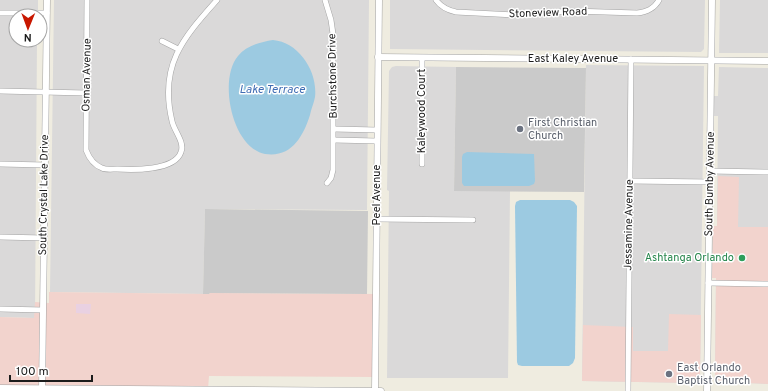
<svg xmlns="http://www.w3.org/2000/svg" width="768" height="391" font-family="Overpass,sans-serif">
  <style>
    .residential { fill: #dad9d9 }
    .commercial { fill: #f2d3cd }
    .industrial { fill: #e9d1e2 }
    .religious { fill: #cacaca }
    .water { fill: #9ccae1 }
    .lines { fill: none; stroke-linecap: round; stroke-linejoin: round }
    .minor-casing { stroke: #a3a3a3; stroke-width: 6 }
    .tertiary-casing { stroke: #a3a3a3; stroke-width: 7 }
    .minor { stroke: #fff; stroke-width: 5 }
    .tertiary { stroke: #fff; stroke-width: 6 }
    .worship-dot { fill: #6b7280; stroke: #fff; stroke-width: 1.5 }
    .leisure-dot { fill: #2e9e5b; stroke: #fff; stroke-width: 1.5 }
    .labels { text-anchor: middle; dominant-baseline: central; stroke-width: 3; stroke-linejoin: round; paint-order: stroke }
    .street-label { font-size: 11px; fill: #1c1c1c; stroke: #fff }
    .worship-label { font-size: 11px; fill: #5b616d; stroke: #fff; text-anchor: start }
    .leisure-label { font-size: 11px; fill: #27864d; stroke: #fff; text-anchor: end }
    .water-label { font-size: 12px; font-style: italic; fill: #406db4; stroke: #fff }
  </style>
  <rect width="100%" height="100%" fill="#efece0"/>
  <g class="residential">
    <polygon points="0,0 38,0 38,16 16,16 16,40 37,40 35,318 0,317"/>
    <polygon points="54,0 369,0 367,210 205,209 203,294 50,292"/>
    <polygon points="390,0 705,0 704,49 701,52 390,49"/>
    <polygon points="720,0 768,0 768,53 719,53"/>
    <polygon points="586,65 704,66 700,375 699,379 694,383 582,381"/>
    <polygon points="396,66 456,67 454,190 510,191 508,378 387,378 389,191 387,190 389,71 392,67"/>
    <polygon points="719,67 768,68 768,384 725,382 720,381 717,378 715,374 716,278 712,278 713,226 717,226 718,116 714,116 714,96 718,96"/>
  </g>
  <g class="commercial">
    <polygon points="718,176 739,177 738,227 768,227 768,384 725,382 720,381 717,378 715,374 716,278 712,278 713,226 717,226"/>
    <polygon points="49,292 209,294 210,293 375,294 374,377 209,376 208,389 0,387 0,317 34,318 35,302 49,303"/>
    <polygon points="669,314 701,315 700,375 697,381 694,383 582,381 583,325 633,327 633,351 668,351"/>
  </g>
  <polygon class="industrial" points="76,304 91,304 90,314 76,313"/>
  <g class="religious">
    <polygon points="456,67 586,68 584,192 454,191"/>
    <polygon points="205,209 368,211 367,294 210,293 209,294 203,294"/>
  </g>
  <g class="water">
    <path d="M273 40C299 42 318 72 315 97 314 103 311 109 310 115 303 137 291 158 265 154 232 148 218 79 238 56 246 46 260 42 273 40Z"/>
    <polygon points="467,152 534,154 535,181 534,184 529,186 464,186 462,183 462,157 463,154"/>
    <polygon points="520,200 570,200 574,202 577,206 575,358 573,363 569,366 522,366 518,365 517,362 515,206 516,202"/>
  </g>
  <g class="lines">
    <g class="minor-casing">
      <g id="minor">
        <path d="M87 0 86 150C89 158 94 165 102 168 106 170 112 169 117 169 132 170 175 171 181 152 185 142 174 131 172 121 159 66 182 39 217 0"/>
        <polyline points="325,0 331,20 333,34 333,170 331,178 327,183"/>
        <path d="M436 0C441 7 447 10 456 12L514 15 572 11 637 13C647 12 654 9 659 0"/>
        <polyline points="0,13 47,13"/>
        <polyline points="162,41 178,49"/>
        <polyline points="0,91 86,93"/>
        <polyline points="334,129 377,130"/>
        <polyline points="334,140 377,141"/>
        <polyline points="0,164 45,165"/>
        <polyline points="422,164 422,58"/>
        <polyline points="710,171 768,172"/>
        <polyline points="630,181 710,182"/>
        <polyline points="377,219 473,220"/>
        <polyline points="0,237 44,238"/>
        <polyline points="708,283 768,284"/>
        <polyline points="0,309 43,310"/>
        <polyline points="628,391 631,59"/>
      </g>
    </g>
    <g class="tertiary-casing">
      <g id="tertiary">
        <polyline points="378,57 768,61"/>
        <polyline points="0,388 381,391"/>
        <polyline points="42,391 47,0"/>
        <path d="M375 391C377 261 377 130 379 0"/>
        <polyline points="707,391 712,0"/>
      </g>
    </g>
    <use href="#minor" class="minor"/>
    <use href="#tertiary" class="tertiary"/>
  </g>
  <g class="worship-dot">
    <circle cx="520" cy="129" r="4"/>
    <circle cx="669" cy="374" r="4"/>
  </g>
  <circle class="leisure-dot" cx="742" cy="258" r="4"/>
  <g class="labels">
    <g class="street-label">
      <text transform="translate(548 13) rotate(-2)">Stoneview Road</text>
      <text x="573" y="59">East Kaley Avenue</text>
      <text transform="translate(87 75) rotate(-89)">Osman Avenue</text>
      <text transform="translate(333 76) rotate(-91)">Burchstone Drive</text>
      <text transform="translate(422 111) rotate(-90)">Kaleywood Court</text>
      <text transform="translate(710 184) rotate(-89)">South Bumby Avenue</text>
      <text transform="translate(44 195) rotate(-89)">South Crystal Lake Drive</text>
      <text transform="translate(377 195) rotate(-90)">Peel Avenue</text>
      <text transform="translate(629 225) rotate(-89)">Jessamine Avenue</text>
    </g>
    <g class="worship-label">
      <text x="528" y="123">First Christian<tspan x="528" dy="13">Church</tspan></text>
      <text x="677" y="368">East Orlando<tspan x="677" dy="13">Baptist Church</tspan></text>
    </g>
    <g class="leisure-label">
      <text x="734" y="258">Ashtanga Orlando</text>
    </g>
    <g class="water-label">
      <text x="272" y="90">Lake Terrace</text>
    </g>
  </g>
  <g transform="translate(28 28) rotate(181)"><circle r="19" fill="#ffffff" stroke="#a4a4a4"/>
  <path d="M0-3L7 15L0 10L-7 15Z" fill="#c81700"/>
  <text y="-6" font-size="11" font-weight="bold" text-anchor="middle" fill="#1c1c1c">N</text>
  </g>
  <path d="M10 375v6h82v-6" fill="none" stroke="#1c1c1c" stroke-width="2"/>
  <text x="16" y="375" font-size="12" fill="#1c1c1c" stroke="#ffffff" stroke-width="3" paint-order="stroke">100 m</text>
</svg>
